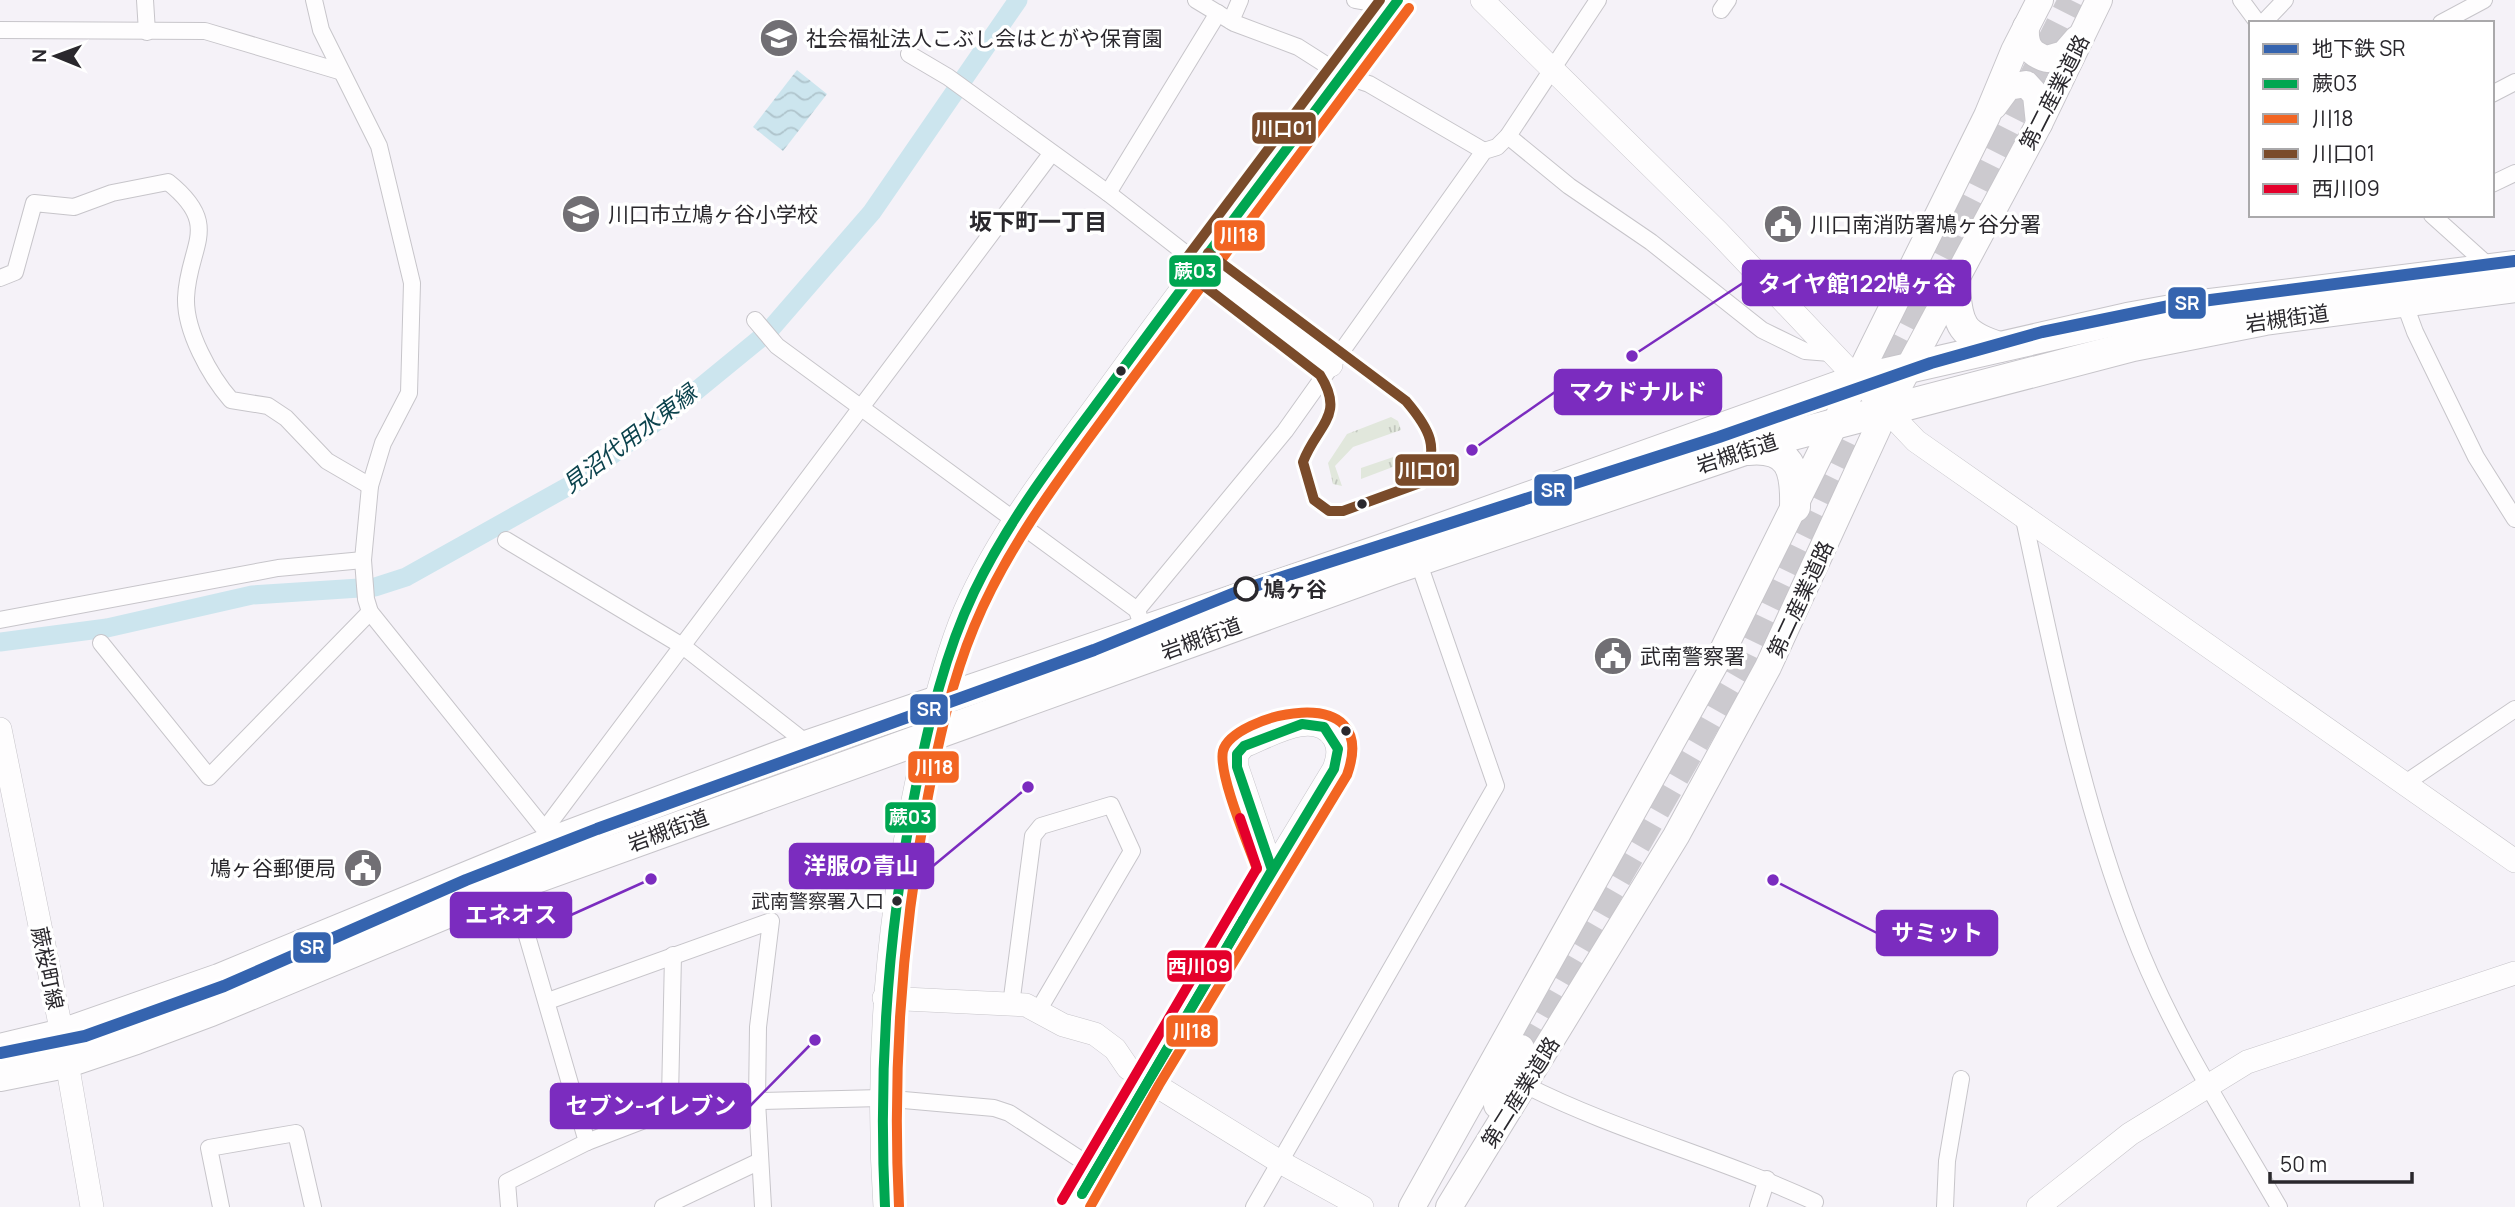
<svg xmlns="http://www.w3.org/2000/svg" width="2515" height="1207" font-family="Manrope,'Noto Sans JP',sans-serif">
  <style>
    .grass { fill: url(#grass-tufts) }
    .water { fill: url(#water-waves) }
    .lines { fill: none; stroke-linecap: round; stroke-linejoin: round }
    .canal { stroke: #cce5ee; stroke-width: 19 }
    .primary-tunnel { stroke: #cccacf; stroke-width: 26; stroke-dasharray: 26 13; stroke-linecap: butt }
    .street-casing { stroke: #c7c5ca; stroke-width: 18 }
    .secondary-casing { stroke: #c7c5ca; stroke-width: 24 }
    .primary-casing { stroke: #c7c5ca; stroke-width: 28 }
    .highway-casing { stroke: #c7c5ca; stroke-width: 32 }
    .street { stroke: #fefdfe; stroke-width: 16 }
    .secondary { stroke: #fefdfe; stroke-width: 23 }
    .primary { stroke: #fefdfe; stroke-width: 26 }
    .highway { stroke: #fefdfe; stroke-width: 30 }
    .bus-1-casing { stroke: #fff; stroke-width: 16 }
    .bus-2-casing { stroke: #fff; stroke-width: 16 }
    .bus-3-casing { stroke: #fff; stroke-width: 16 }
    .bus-4-casing { stroke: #fff; stroke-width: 16 }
    .bus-1 { stroke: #00a651; stroke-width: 10 }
    .bus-2 { stroke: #f26522; stroke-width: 10 }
    .bus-3 { stroke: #7a4b2a; stroke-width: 10 }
    .bus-4 { stroke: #e4002b; stroke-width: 10 }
    .metro-1-casing { stroke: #fff; stroke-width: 18 }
    .metro-1 { stroke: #3564af; stroke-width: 12 }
    .bus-dot { fill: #2a282d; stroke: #fff; stroke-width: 2.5 }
    .stop-dot { fill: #fff; stroke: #2a282d; stroke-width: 3.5 }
    .labels { text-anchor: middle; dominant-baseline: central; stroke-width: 7; stroke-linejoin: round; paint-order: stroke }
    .bus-label { font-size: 19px; fill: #2a282d; stroke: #fff; text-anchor: end }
    .poi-label { font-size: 21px; fill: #2a282d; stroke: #fff; text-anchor: start }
    .street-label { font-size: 21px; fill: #2a282d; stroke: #fff }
    .stop-label { font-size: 21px; font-weight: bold; fill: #2a282d; stroke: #fff; text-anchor: start }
    .neighbourhood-label { font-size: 23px; font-weight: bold; fill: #2a282d; stroke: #fff }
    .water-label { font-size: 23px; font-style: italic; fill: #0c434d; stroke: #fff }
    .leader { fill: none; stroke: #7b2cbf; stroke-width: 2.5 }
    .callout-dot { fill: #7b2cbf; stroke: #fff; stroke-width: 2.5 }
    .callout { fill: #7b2cbf; stroke: #7b2cbf; stroke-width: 2.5 }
    .callout-label { font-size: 23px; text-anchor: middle; font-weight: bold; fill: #fff }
    .line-badge { stroke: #fff; stroke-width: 2.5 }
    .badge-label { font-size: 19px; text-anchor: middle; font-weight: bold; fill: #fff }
  </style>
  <defs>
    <pattern id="grass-tufts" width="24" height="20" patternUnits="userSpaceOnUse" patternTransform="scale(1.75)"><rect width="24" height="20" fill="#e1e7dc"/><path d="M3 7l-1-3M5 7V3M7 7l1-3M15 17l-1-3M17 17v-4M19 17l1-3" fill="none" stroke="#c1c6bd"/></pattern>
    <pattern id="water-waves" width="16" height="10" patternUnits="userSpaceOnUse" patternTransform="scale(1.75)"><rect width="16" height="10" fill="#cce5ee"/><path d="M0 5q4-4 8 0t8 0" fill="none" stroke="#afc4cc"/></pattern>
  </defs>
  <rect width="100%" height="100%" fill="#f5f2f8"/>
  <g class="grass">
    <polygon points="1391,417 1398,421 1401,430 1353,447 1335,466 1342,486 1333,484 1328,463 1347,434"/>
    <polygon points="1408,452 1406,462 1361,479 1361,468"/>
  </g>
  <polygon class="water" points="797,70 827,94 783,151 753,127"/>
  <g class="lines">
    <polyline class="canal" points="0,642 107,628 252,595 375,587 406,577 576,482 685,400 768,332 872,212 1018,0"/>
    <polyline class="primary-tunnel" points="1521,1048 1745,657 1865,409 2071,0"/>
    <g class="street-casing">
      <g id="street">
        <polyline points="145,0 147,32"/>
        <polyline points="314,0 321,30 379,146 412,283 409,393 383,443 370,486 363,560 366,599 370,612 554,841"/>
        <polyline points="1196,0 1234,23 1298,47 1342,75 1369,84 1484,151"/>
        <polyline points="1355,0 1366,2 1387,15"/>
        <polyline points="2241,0 2258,23"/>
        <polyline points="1721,10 1728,0"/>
        <polyline points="1231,21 1240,0"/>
        <polyline points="2263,23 2285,0"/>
        <polyline points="2441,23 2484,0"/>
        <polyline points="0,30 205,31 339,71"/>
        <polyline points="909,54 948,77 1108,193 1199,264"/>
        <polyline points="2492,94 2515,82"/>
        <polyline points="1508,136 1569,186 1651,242 1762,330 1805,351 1830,353"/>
        <polyline points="2492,184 2515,173"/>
        <polyline points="1108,193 1218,13"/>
        <polyline points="2432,215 2492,269"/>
        <path d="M0 278 15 272 34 203 74 207 112 193 168 182C223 226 188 245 186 298 185 331 210 376 231 400L268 406 286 418 327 461 370 486"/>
        <polyline points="2404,302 2415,332 2476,457 2515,519"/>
        <polyline points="755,320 777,346 1137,610"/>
        <path d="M2024 519C2054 658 2081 798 2132 930 2169 1028 2227 1117 2279 1207"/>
        <polyline points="506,540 684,647 809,745"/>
        <polyline points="0,620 278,568 363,560"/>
        <polyline points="1144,632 1137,610 1285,431 1484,151 1497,147 1508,136 1598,0"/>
        <polyline points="101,643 209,777 370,612"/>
        <polyline points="2404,784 2515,709"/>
        <polyline points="545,829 1051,154"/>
        <polyline points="500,891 525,929 587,1142 507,1182 509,1207"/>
        <polyline points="548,1001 771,921 758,1027 757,1101 763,1207"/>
        <polyline points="1011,1005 1033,836 1041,826 1111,805 1132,851 1038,1011"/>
        <path d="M1525 1085C1618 1132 1721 1158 1815 1202"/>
        <polyline points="757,1101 881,1098 994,1108 1009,1113 1095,1169"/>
        <polyline points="587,1142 660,1114 670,1098 673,955"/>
        <polyline points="221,1207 209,1148 296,1133 313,1207"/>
        <polyline points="663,1207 760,1161"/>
        <polyline points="1254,1207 1496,786 1416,555"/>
        <polyline points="1758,1207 1767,1179"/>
        <polyline points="1945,1207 1947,1161 1961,1079"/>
      </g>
    </g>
    <g class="secondary-casing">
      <g id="secondary">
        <polyline points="1482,0 1717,231 1916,441 2515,861"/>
        <polyline points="1199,264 1331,365"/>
        <polyline points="0,729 62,1034 92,1207"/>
        <polyline points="884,998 1026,1005 1063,1025 1095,1034 1115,1049 1128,1068 1280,1162 1362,1207"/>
        <path d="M885 1207C875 1063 887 922 917 781 928 728 941 673 960 623 995 536 1055 463 1109 388 1204 257 1302 130 1398 0"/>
        <path d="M1074 1207 1147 1078 1334 769C1338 758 1340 748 1334 738 1315 707 1268 737 1244 746L1237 754V767L1272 870"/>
        <polyline points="2038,1207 2130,1134 2247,1062 2515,973"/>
      </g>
    </g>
    <g class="primary-casing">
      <g id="primary">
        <path d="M2026 27C2025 44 2029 54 2047 59L2064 54 2077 39"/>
        <polyline points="1994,106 2008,87 2026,84 2036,95 2039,124"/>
        <polyline points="1497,1105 1521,1048"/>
        <polyline points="1412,1207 1724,648 1987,116 2014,51 2040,0"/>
        <polyline points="1449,1207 1676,836 1768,667 1887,408 2039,124 2099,0"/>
      </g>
    </g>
    <g class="highway-casing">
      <g id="highway">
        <path d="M1954 284C1959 324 1958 334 1999 347"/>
        <path d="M1748 450C1791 446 1796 470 1795 507"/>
        <polyline points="0,1049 62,1034 219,979 554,841 809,745 1383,549 1856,380 2127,318 2194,306 2515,266"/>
        <polyline points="0,1076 65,1063 136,1039 211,1011 500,891 1391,570 1777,439 2133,346 2265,320 2515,287"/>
      </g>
    </g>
    <use href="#street" class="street"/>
    <use href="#secondary" class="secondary"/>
    <use href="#primary" class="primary"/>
    <use href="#highway" class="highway"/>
    <g class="bus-1-casing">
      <g id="bus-1">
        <polygon points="1302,724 1324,727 1338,749 1334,769 1243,920 1272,870 1237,767 1237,754 1244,746"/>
        <polyline points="1082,1194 1243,920"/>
        <polyline points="1082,1194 1243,920"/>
        <path d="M885 1207C878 1065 888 927 916 787 929 721 945 653 974 592 1012 512 1069 442 1121 371 1212 247 1306 124 1398 0"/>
      </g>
    </g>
    <g class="bus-2-casing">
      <g id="bus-2">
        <path d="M899 1206C892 1068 902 932 928 796 939 739 952 680 974 627 1011 537 1074 460 1130 382 1222 257 1317 133 1409 8"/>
        <path d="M1090 1207 1159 1085 1347 775C1382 677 1232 715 1223 751 1218 774 1248 844 1257 869"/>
      </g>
    </g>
    <g class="bus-3-casing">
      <g id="bus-3">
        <polyline points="1188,256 1380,0"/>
        <path d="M1190 275 1320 375C1346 416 1317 425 1303 462L1314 500 1329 511H1343L1420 483C1442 449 1429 428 1406 401L1208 253"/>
      </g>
    </g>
    <g class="bus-4-casing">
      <polyline id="bus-4" points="1062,1200 1257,868 1240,818"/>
    </g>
    <use href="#bus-1" class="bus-1"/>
    <use href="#bus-2" class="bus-2"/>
    <use href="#bus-3" class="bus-3"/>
    <use href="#bus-4" class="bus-4"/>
    <g class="metro-1-casing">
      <polyline id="metro-1" points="0,1053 85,1036 224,986 466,880 597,829 1094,650 1242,590 1719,437 1931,363 2042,332 2179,304 2515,261"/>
    </g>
    <use href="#metro-1" class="metro-1"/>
  </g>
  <defs>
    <g id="school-disc" transform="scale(2.0125)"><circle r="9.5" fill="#716f74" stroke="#fff"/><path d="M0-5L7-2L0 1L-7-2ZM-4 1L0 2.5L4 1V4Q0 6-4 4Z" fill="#fff"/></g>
    <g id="civic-disc" transform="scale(2.0125)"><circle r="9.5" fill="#716f74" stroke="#fff"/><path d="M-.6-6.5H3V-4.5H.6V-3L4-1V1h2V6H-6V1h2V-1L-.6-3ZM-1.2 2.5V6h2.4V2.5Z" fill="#fff"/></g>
  </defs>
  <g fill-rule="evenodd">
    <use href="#school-disc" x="779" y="38"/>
    <use href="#school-disc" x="581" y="214"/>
    <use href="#civic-disc" x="1783" y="224"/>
    <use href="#civic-disc" x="1613" y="656"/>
    <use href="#civic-disc" x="363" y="868"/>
  </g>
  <g class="bus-dot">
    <circle cx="1121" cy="371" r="6"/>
    <circle cx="1362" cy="504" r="6"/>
    <circle cx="1346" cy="731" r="6"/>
    <circle cx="897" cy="901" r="6"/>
  </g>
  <circle class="stop-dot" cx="1246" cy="589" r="11"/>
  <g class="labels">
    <g class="bus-label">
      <text x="884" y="901">武南警察署入口</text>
    </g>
    <g class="poi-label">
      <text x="806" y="38">社会福祉法人こぶし会はとがや保育園</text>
      <text x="608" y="214">川口市立鳩ヶ谷小学校</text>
      <text x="1810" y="224">川口南消防署鳩ヶ谷分署</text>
      <text x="1640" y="656">武南警察署</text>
      <text x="336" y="868" text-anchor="end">鳩ヶ谷郵便局</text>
    </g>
    <g class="street-label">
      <text transform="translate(2054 92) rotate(-63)">第二産業道路</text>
      <text transform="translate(2287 318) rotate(-8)">岩槻街道</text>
      <text transform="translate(1737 453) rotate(-18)">岩槻街道</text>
      <text transform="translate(1800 599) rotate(-65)">第二産業道路</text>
      <text transform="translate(1201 638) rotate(-20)">岩槻街道</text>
      <text transform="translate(668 830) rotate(-20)">岩槻街道</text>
      <text transform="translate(48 968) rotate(78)">蕨桜町線</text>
      <text transform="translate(1520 1092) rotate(-58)">第二産業道路</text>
    </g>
    <g class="stop-label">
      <text x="1264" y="589">鳩ヶ谷</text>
    </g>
    <g class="neighbourhood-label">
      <text x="1038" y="221">坂下町一丁目</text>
    </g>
    <g class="water-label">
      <text transform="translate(629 438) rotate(-37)">見沼代用水東縁</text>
    </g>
  </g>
  <path class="leader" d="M1632 356L1743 283M1472 450L1555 392M1028 787L933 866M651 879L571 915M1773 880L1877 933M815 1040L750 1106"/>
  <g class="callout-dot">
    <circle cx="1632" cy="356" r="7"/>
    <circle cx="1472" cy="450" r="7"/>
    <circle cx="1028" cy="787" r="7"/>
    <circle cx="651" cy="879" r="7"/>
    <circle cx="1773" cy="880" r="7"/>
    <circle cx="815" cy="1040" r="7"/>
  </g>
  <g class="callout">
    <rect x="1743" y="261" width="227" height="44" rx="7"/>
    <rect x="1555" y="370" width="166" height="44" rx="7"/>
    <rect x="790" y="844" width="143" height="44" rx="7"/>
    <rect x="451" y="893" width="120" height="44" rx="7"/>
    <rect x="1877" y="911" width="120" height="44" rx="7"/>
    <rect x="551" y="1084" width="199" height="44" rx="7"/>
  </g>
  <g class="callout-label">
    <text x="1857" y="292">タイヤ館122鳩ヶ谷</text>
    <text x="1638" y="400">マクドナルド</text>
    <text x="861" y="874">洋服の青山</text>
    <text x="511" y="923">エネオス</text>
    <text x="1937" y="941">サミット</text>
    <text x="651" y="1114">セブン-イレブン</text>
  </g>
  <g class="line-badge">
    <rect x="1251" y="111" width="66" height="34" rx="7" fill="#7a4b2a"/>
    <rect x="1213" y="219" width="53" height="33" rx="7" fill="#f26522"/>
    <rect x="1168" y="254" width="54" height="34" rx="7" fill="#00a651"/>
    <rect x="2167" y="286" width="40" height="34" rx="7" fill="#3564af"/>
    <rect x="1394" y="453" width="66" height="34" rx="7" fill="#7a4b2a"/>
    <rect x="1533" y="473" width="40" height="34" rx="7" fill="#3564af"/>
    <rect x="909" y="693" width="40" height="33" rx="7" fill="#3564af"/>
    <rect x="907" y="750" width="53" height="34" rx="7" fill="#f26522"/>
    <rect x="884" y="801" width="53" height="33" rx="7" fill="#00a651"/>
    <rect x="292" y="931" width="40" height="33" rx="7" fill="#3564af"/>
    <rect x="1166" y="949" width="67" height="34" rx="7" fill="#e4002b"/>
    <rect x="1165" y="1014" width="54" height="34" rx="7" fill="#f26522"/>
  </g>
  <g class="badge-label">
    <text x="1284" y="135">川口01</text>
    <text x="1239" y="242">川18</text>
    <text x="1195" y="278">蕨03</text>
    <text x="2187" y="310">SR</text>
    <text x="1427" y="477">川口01</text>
    <text x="1553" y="497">SR</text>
    <text x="929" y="716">SR</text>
    <text x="934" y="774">川18</text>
    <text x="910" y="824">蕨03</text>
    <text x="312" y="954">SR</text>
    <text x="1199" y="973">西川09</text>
    <text x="1192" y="1038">川18</text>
  </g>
  <rect x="2249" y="21" width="245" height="196" fill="#ffffff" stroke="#aaa9ab" stroke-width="2"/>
  <rect x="2263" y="44" width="35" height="10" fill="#3564af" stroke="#aaa9ab" stroke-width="2"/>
  <text x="2312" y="56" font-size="21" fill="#2a282d">地下鉄 SR</text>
  <rect x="2263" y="79" width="35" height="10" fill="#00a651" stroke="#aaa9ab" stroke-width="2"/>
  <text x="2312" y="91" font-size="21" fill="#2a282d">蕨03</text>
  <rect x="2263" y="114" width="35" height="10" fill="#f26522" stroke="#aaa9ab" stroke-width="2"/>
  <text x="2312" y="126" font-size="21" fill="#2a282d">川18</text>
  <rect x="2263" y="149" width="35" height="10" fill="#7a4b2a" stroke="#aaa9ab" stroke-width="2"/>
  <text x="2312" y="161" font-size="21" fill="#2a282d">川口01</text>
  <rect x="2263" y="184" width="35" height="10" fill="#e4002b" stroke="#aaa9ab" stroke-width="2"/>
  <text x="2312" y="196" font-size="21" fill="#2a282d">西川09</text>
  <g transform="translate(56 56) rotate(271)" stroke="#ffffff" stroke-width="5" paint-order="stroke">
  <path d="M0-5L12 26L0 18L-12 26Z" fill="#2a282d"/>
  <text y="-10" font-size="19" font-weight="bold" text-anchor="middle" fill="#2a282d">N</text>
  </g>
  <path d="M2270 1172v10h142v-10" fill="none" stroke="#2a282d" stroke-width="3.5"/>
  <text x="2280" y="1172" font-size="21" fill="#2a282d" stroke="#ffffff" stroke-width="5" paint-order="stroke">50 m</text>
</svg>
